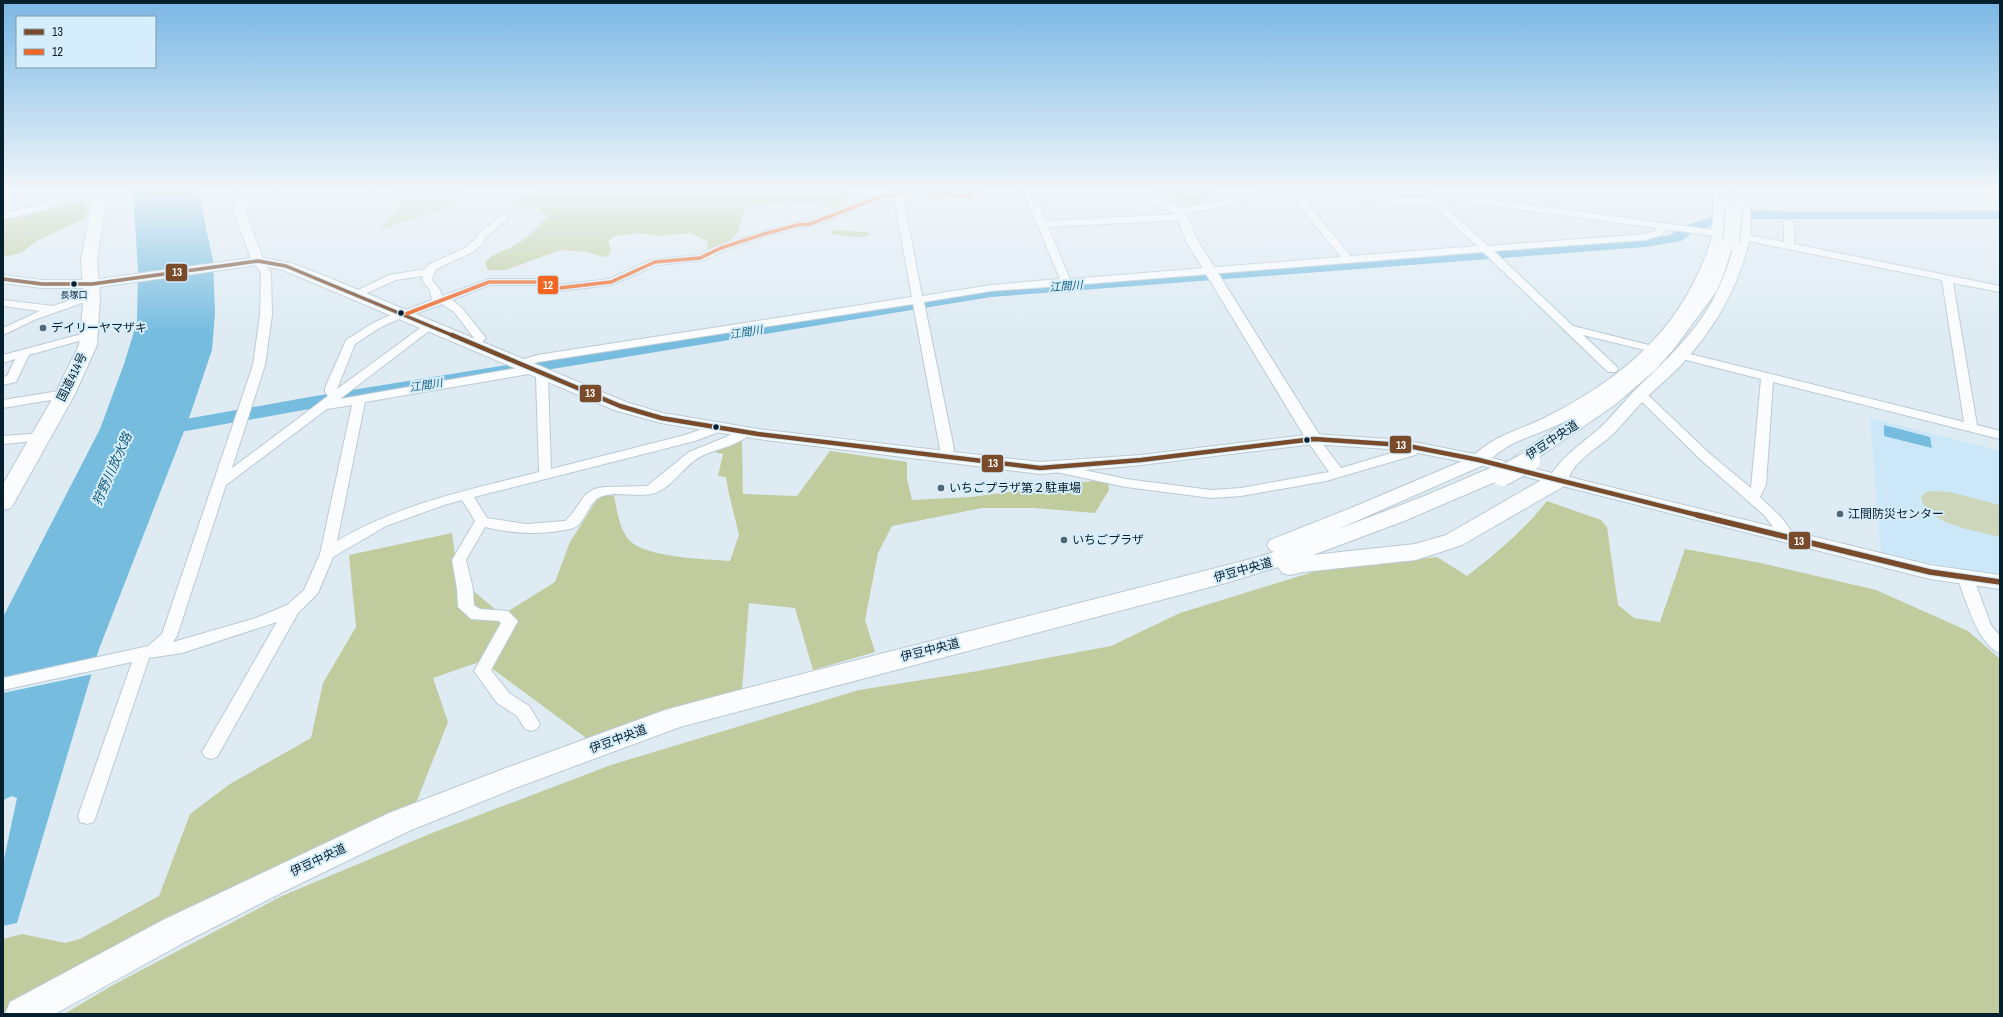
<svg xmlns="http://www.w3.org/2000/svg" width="2003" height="1017" font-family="'Archivo Narrow','Noto Sans JP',sans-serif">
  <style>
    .built { fill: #cce8f8 }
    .green { fill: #cdd6ba }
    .forest { fill: #c0cb9e }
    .water { fill: #76bcdf }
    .pier { fill: #deebf3 }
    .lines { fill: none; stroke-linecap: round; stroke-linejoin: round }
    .river { fill: #76bcdf; fill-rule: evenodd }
    .minor-casing { stroke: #b9cad5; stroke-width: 2 }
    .tertiary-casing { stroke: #b9cad5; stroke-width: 2 }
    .secondary-casing { stroke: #b9cad5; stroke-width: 2 }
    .trunk-casing { stroke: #b9cad5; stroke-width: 2 }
    .motorway-casing { stroke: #b9cad5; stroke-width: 2 }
    .minor { fill: #fafcfd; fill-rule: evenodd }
    .tertiary { fill: #fafcfd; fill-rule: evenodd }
    .secondary { fill: #fafcfd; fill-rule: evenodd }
    .trunk { fill: #fafcfd; fill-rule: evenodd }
    .motorway { fill: #fafcfd; fill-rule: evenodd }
    .motorway-bridge-far1-casing { stroke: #b9cad5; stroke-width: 18; stroke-linecap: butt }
    .motorway-bridge-casing { stroke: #b9cad5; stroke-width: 22; stroke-linecap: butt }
    .motorway-bridge-far1 { stroke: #fafcfd; stroke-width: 16 }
    .motorway-bridge { stroke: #fafcfd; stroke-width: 20 }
    .bus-1-far2-casing { stroke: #d6edfb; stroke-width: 5.5 }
    .bus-1-far1-casing { stroke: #d6edfb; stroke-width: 7 }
    .bus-1-casing { stroke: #d6edfb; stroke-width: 8 }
    .bus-2-casing { stroke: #d6edfb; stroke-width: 5.5 }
    .bus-1-far2 { stroke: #7a4b2a; stroke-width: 3.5 }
    .bus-1-far1 { stroke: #7a4b2a; stroke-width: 4.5 }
    .bus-1 { stroke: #7a4b2a; stroke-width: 5.5 }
    .bus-2 { stroke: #f26522; stroke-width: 3.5 }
    .bus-dot { fill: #061f2c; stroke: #d6edfb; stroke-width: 1.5 }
    .poi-dot { fill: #526672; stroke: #d6edfb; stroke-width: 1.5 }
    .labels { text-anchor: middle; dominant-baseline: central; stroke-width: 4; stroke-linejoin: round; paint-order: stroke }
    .far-bus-label { font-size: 9px; fill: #061f2c; stroke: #d6edfb }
    .far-water-label { font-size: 11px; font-style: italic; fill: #145d7d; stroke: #d6edfb }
    .poi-label { font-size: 12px; fill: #061f2c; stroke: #d6edfb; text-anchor: start }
    .street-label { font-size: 12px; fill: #061f2c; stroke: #d6edfb }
    .water-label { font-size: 13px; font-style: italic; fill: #145d7d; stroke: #d6edfb }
    .line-badge { stroke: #d6edfb; stroke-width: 1.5 }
    .badge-label { font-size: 11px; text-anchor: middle; font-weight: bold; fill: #fff }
  </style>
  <rect width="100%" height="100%" fill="#deebf3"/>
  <polygon class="built" points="1870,418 2000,451 2000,575 1881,555"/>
  <g class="green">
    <polygon points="388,190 457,190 463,194 471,193 446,208 383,229 381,228 406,199"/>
    <path d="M1933 491 1950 492 2000 505V537C1978 531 1924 524 1921 497L1926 492Z"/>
  </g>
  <g class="forest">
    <path d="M544 190H848V194L842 201 841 209C831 211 827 203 818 202 795 200 766 203 744 210 739 234 734 244 708 249L707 241 691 233 657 236 639 233 615 236 608 241 611 250 609 255 603 257 587 252 560 250 506 270H488L485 263C493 252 505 251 517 244 528 237 538 228 547 217L540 209 512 204 517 197Z"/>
    <polygon points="1149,190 1214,190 1198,205 1158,194"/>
    <path d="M1302 190H1429L1432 192C1417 209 1360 193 1339 190 1327 189 1314 190 1302 190Z"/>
    <polygon points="83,200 89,208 84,219 36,241 21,253 3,257 3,220 30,215"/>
    <path d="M832 230 867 232 870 235C865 239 839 236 831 233Z"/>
    <path d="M739 440H742L743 494 797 496 830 451 907 462V479L912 500 971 497 1108 479 1109 490 1095 513 1034 508H982L892 526 878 553 865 620 875 652 813 670 795 608 749 603 742 690 589 740 482 661 433 678 448 722 416 803 126 942 3 1013V939L22 934 65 943 80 939 159 896 190 814 230 784 311 738 323 683 356 627 349 555 452 533 458 578 502 615 555 582 570 542 600 495 614 496C617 509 619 529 629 540 646 558 705 559 730 561L739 535 729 494 726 477 718 476 723 454 710 451Z"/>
    <path d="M1547 501 1601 520 1607 527 1618 605 1634 618 1660 622 1685 549 1761 563 1876 590 1968 631 2000 659V1014H64L113 985 282 896 432 833 611 765 859 690 978 671 1111 646 1180 613 1316 571 1437 557 1467 576C1497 553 1524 530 1547 501Z"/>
  </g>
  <g class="water">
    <polygon points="133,190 198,190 213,260 215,313 212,350 188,421 99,649 17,923 3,926 3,864 17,798 12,796 3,800 3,617 100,429 124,364 137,322 138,272"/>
    <polygon points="1884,425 1930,437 1932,448 1884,436"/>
  </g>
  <polygon class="pier" points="97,660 93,674 3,693 3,680"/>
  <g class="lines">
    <polygon class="river" points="1756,210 1806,212 2000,211 2000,219 1733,219 1694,232 1681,241 1646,247 991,297 315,408 158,436 151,434 148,430 151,426 158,424 315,396 991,287 1646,239 1670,235 1684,226 1727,212"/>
    <g class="minor-casing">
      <g id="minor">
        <polygon points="32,190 105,190 101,193 67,196 45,210 3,219 3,213 39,206 56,195 36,193"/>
        <path d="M224 190H233L237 198 244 203V207C233 209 228 199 224 190Z"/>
        <polygon points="355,190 366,190 382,201 377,204 374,203"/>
        <path d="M908 190 964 193 969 190H978L971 198 968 199 915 195 903 196 922 296 991 285 1060 279 1023 190H1033L1046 221 1182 214 1187 217 1182 220 1048 227 1070 279 1341 257 1292 197 1258 198 1238 201 1216 208 1180 214 1175 211 1177 209 1214 202 1236 195 1258 192 1336 191 1413 199 1431 198 1441 193 1743 234 1784 242V222L1789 219 1794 222V244L2000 286V292L1953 283 1977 425 2000 431V439L1773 382 1766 485 1760 497 1781 517 1796 538 1794 541 1789 543 1784 541 1764 515 1701 460 1638 398 1640 395H1648L1710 454 1751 488 1761 379 1682 359 1680 357 1682 355 1686 353 1964 422 1942 280 1743 240 1666 229 1662 235 1646 240 1494 251 1573 326 1653 346 1655 348 1649 351 1583 335 1616 366 1618 369 1616 372H1608L1483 252 1073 285 1074 289 1069 292 1065 291 1062 286 991 291 924 302 954 449 951 461H941L939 458 940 449 913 304 538 362 522 367 516 363 518 361 537 355 912 297 894 197 885 199 813 226 797 228 767 236 725 250 704 260 657 265 611 285 559 291 537 285H490L452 300 462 308 486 338 479 346H471L469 344 474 338 454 312 442 304 410 316 404 317 381 327 355 344 337 389 427 323 431 322 437 325 340 399 535 365 541 369 535 373 365 402 337 541C399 504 469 490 539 472L536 377 541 371H549L551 374 548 378 551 469 685 435 716 424 722 428 721 431 695 441 474 497 487 518 526 524 565 521 572 514 585 495 594 489 605 487 647 486 689 452 726 437 740 429H750L751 432C743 445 714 449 700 457 683 466 673 487 655 493 638 498 620 491 603 496 587 500 587 526 570 529 542 535 513 534 485 527L466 560 473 589 474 605 480 609 508 611 518 621 491 670 509 693 529 706 540 724 537 729 531 731 525 729 517 716 497 703 474 671 501 623 499 621 471 619 458 607 457 589 452 560 475 521 462 500 444 505 386 526 333 557 318 593 298 613 217 757 211 759 205 757 202 752 277 622 182 653 149 658 96 816 94 822 87 824 80 822 78 816 132 662 3 690V678L148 646 162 634 253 365 260 315 261 273 253 261 254 259H262L271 273 272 315 265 365 232 468 328 396 325 392V388L346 340 373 323 399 311 406 310 432 300 430 290 422 280 423 276 396 280 358 297 353 294 354 292 389 275 426 269 428 265 465 248 474 240 479 233 501 216 504 215 509 218 486 237 482 244 473 252 436 269 432 280 440 290 442 296 489 279H537L559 285 609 279 651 260 698 255 717 246 761 232 797 222 809 221 880 194ZM1302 197H1336L1413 205 1431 204 1477 246 1351 256ZM1443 199 1657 228 1655 231 1645 234 1488 246 1439 201ZM352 405 320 554 304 590 287 605 256 618 173 642 177 636 226 485 327 409Z"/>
        <polygon points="92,293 97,296 96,298 34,320 3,335 3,328 40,311 3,306 3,300 53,306"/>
        <polygon points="89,332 95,335 93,337 29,355 16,382 3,385 3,377 7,376 15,359 3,363 3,355"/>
        <polygon points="65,390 71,394 69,397 3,408 3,400"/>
        <polygon points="42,433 48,437 47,440 3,444 3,436"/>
        <polygon points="1312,435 1317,436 1341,468 1405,449 1418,443 1425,447 1415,455 1326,481 1241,496 1211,498 1126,487 1056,472 1051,471 1049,468 1051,465 1056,464 1126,479 1211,490 1241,488 1329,472 1306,439"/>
        <path d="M1965 572 1970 573 1973 577 1991 625 2000 636V653C1978 646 1965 597 1957 577L1960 573Z"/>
      </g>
    </g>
    <g class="tertiary-casing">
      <g id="tertiary">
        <polygon points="259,190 275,190 252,202 245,210 264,261 258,265 252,261 233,210 244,197"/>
        <polygon points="1134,190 1146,190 1156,198 1184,209 1198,241 1322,439 1320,442 1308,442 1306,439 1186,241 1175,213 1148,202"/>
        <polygon points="3,275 42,280 92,280 98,284 92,288 42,288 3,283"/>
      </g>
    </g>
    <g class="secondary-casing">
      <path id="secondary" d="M1720 230 1725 231 1727 234C1701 324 1644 380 1562 423 1538 435 1513 439 1492 458L1552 473C1565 454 1584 442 1601 427 1612 416 1623 403 1634 391 1687 340 1718 312 1736 237L1738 234H1748L1750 237C1739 286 1716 327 1682 364 1671 376 1657 387 1645 399 1634 410 1625 422 1614 433 1600 447 1577 458 1569 477L1930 565 2000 575V589L1930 579 1479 465 1403 450 1314 444 1141 465 1040 474 758 439 661 423 614 410 283 270 258 265 92 288 87 287 85 284 87 281 92 280 258 257 291 263 325 276 626 402 663 413 758 429 1040 462 1141 455 1314 434 1403 440 1475 454C1500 432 1522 430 1550 415 1630 374 1687 322 1713 234L1715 231Z"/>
    </g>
    <g class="trunk-casing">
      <polygon id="trunk" points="94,190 108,190 97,260 100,296 97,345 75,394 14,503 11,508 3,510 3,484 55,394 79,345 84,296 81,260"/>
    </g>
    <g class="motorway-casing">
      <g id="motorway">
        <path d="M1714 190H1728V234L1726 236 1732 238 1734 241 1723 276 1716 292 1673 350 1655 370 1616 404 1529 464 1522 466 1515 464 1512 460 1515 456C1583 412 1651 366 1696 297 1703 285 1708 272 1713 258 1715 252 1716 244 1720 239L1715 237 1712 234Z"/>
        <polygon points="1740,190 1754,190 1750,211 1751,237 1748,240 1738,240 1735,237 1736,211"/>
        <polygon points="1479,454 1486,456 1489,460 1486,464 1336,530 1422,497 1488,469 1495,467 1502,469 1506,474 1502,479 1404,521 1313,555 1415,544 1446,535 1550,475 1558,473 1566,475 1569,480 1566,485 1462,545 1416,560 1303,572 1290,575 1282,573 1278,567 1229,582 680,727 518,787 409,831 287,890 185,942 55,1014 5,1014 10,1002 163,920 389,813 498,771 665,710 728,693 1255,558 1274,552 1270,550 1267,545 1270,540 1351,508"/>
      </g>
    </g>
    <use href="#minor" class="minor"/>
    <use href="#tertiary" class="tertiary"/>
    <use href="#secondary" class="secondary"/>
    <use href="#trunk" class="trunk"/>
    <use href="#motorway" class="motorway"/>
    <g class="motorway-bridge-far1-casing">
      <polyline id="motorway-bridge-far1" points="1731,242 1734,209"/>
    </g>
    <g class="motorway-bridge-casing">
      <polyline id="motorway-bridge" points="1502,476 1530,461"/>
    </g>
    <use href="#motorway-bridge-far1" class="motorway-bridge-far1"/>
    <use href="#motorway-bridge" class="motorway-bridge"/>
    <g class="bus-1-far2-casing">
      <polyline id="bus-1-far2" points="3,279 42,284 92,284 258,261 286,266 454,336"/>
    </g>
    <g class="bus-1-far1-casing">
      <polyline id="bus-1-far1" points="452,335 620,406 661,418 758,434 1040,468 1141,460 1314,439 1403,445 1479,460 1701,516"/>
    </g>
    <g class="bus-1-casing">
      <polyline id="bus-1" points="1697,515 1930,572 2000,582"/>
    </g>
    <g class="bus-2-casing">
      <polyline id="bus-2" points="406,314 489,282 537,282 559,288 611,282 655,262 700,258 721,248 764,234 797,225 810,224 883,196 915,192 968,196 974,190"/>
    </g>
    <use href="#bus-1-far2" class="bus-1-far2"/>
    <use href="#bus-1-far1" class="bus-1-far1"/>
    <use href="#bus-1" class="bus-1"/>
    <use href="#bus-2" class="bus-2"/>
  </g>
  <linearGradient id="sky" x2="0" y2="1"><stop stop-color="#7ab7e4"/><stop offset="0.57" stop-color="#f0f6fa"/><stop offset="1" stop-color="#f0f6fa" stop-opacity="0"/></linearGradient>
  <rect width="2003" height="333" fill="url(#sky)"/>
  <g class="bus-dot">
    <circle cx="74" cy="284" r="3.5"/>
    <circle cx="401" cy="313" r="3.5"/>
    <circle cx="716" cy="427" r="3.5"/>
    <circle cx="1307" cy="440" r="3.5"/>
  </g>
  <g class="poi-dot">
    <circle cx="43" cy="328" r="4"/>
    <circle cx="941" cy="488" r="4"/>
    <circle cx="1840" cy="514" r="4"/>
    <circle cx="1064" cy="540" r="4"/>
  </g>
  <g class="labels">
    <g class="far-bus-label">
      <text x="74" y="295">長塚口</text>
    </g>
    <g class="far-water-label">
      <text transform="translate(1066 286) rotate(-4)">江間川</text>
      <text transform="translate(746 332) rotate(-9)">江間川</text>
      <text transform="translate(426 385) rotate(-9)">江間川</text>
    </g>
    <g class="poi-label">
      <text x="51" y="328">デイリーヤマザキ</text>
      <text x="949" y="488">いちごプラザ第２駐車場</text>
      <text x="1848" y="514">江間防災センター</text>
      <text x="1072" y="540">いちごプラザ</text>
    </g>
    <g class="street-label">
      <text transform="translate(72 377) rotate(-64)">国道414号</text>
      <text transform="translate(1552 440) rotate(-33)">伊豆中央道</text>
      <text transform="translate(1243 570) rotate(-16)">伊豆中央道</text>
      <text transform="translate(930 650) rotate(-14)">伊豆中央道</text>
      <text transform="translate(618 739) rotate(-20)">伊豆中央道</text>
      <text transform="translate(318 860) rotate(-25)">伊豆中央道</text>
    </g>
    <g class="water-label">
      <text transform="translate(112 469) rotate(-66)">狩野川放水路</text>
    </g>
  </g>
  <g class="line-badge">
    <rect x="165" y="263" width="23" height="19" rx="4" fill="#7a4b2a"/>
    <rect x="537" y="275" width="22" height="20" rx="4" fill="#f26522"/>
    <rect x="579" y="384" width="23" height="19" rx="4" fill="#7a4b2a"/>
    <rect x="1389" y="435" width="23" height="19" rx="4" fill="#7a4b2a"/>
    <rect x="981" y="454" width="23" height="19" rx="4" fill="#7a4b2a"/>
    <rect x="1788" y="531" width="23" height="19" rx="4" fill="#7a4b2a"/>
  </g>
  <g class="badge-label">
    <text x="177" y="276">13</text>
    <text x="548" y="289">12</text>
    <text x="590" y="397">13</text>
    <text x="1401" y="449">13</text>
    <text x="993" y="467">13</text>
    <text x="1799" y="545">13</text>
  </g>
  <rect width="2003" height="1017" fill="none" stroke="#061f2c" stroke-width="8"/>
  <rect x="16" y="16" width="140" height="52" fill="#d6edfb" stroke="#839ba8"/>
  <rect x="24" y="29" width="20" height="6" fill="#7a4b2a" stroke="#839ba8"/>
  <text x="52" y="36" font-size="12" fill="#061f2c">13</text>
  <rect x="24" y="49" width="20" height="6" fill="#f26522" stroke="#839ba8"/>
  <text x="52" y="56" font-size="12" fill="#061f2c">12</text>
</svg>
